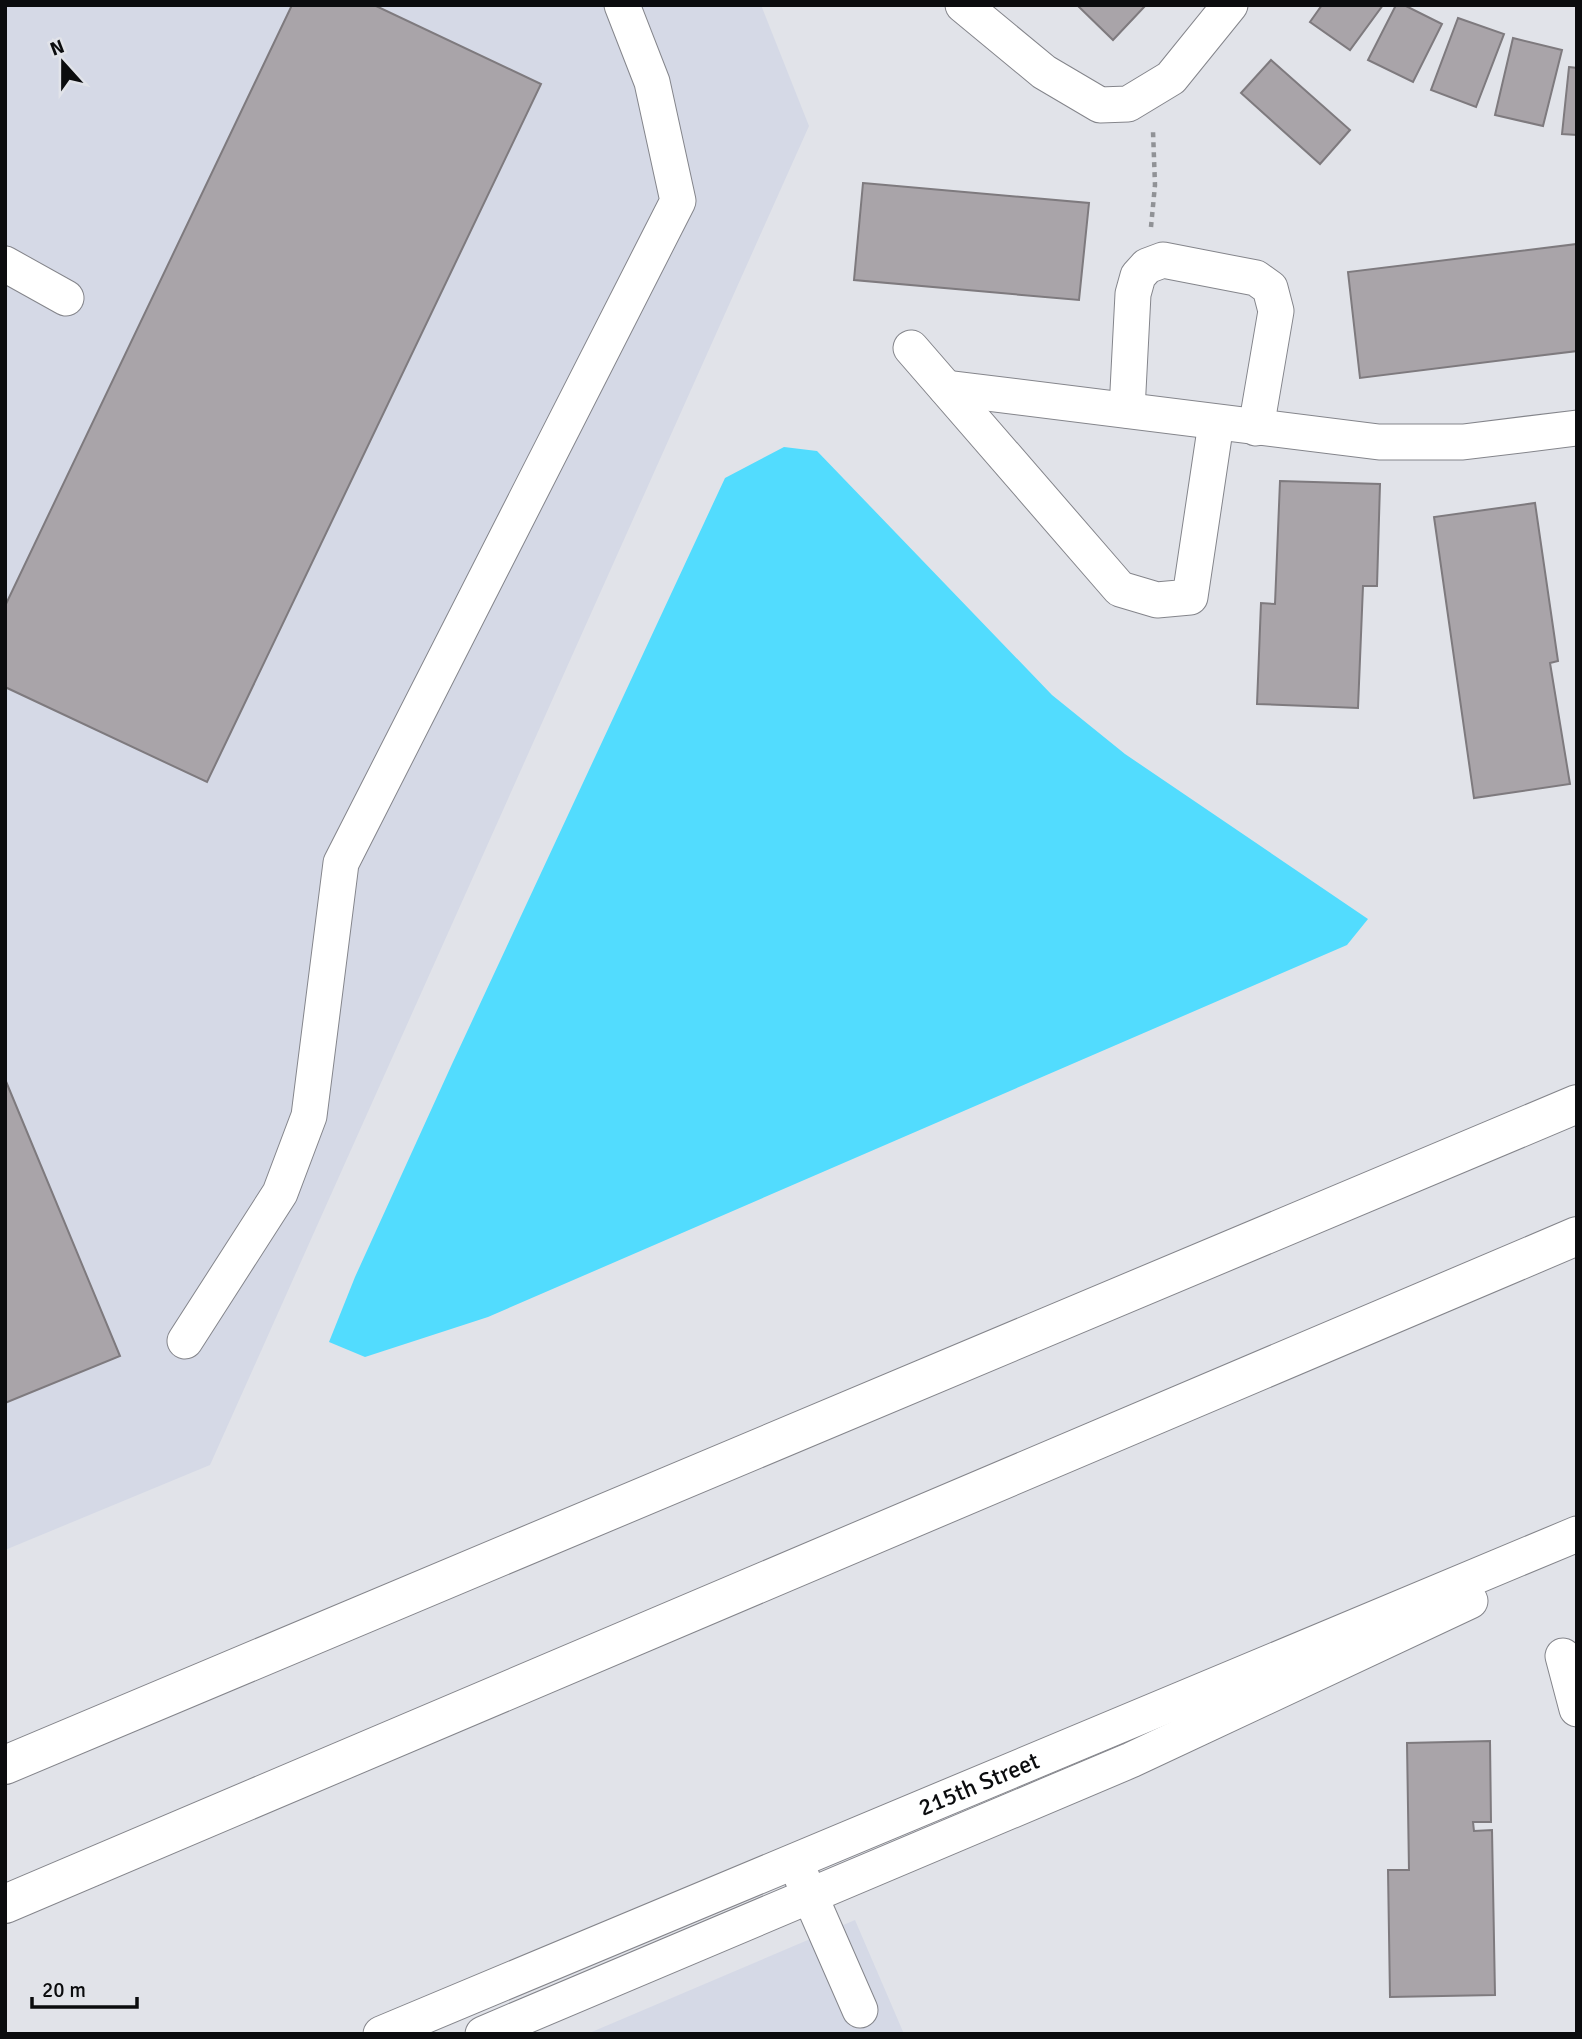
<svg xmlns="http://www.w3.org/2000/svg" width="1582" height="2039" font-family="Signika,sans-serif">
  <style>
    .built { fill: #d5d9e6 }
    .water { fill: #52dcfe }
    .building { fill: #a9a4a9; stroke: #7e7a7e; stroke-width: 2 }
    .lines { fill: none; stroke-linecap: round; stroke-linejoin: round }
    .minor-casing { stroke: #84858b; stroke-width: 37 }
    .highway-casing { stroke: #84858b; stroke-width: 40 }
    .path { stroke: #909296; stroke-width: 4.5; stroke-dasharray: 5 5; stroke-linecap: butt }
    .minor { stroke: #fff; stroke-width: 35 }
    .highway { stroke: #fff; stroke-width: 38 }
    .labels { text-anchor: middle; dominant-baseline: central; stroke-width: 5; stroke-linejoin: round; paint-order: stroke }
    .street-label { font-size: 24px; fill: #0b0c0e; stroke: #e1e3e9 }
  </style>
  <rect width="100%" height="100%" fill="#e1e3e9"/>
  <g class="built">
    <polygon points="5,5 761,5 809,126 210,1465 5,1550"/>
    <polygon points="855,1920 904,2034 587,2034"/>
  </g>
  <polygon class="water" points="784,447 817,451 1052,695 1125,754 1368,919 1347,945 488,1317 365,1357 329,1342 355,1277 452,1064 725,478"/>
  <g class="building">
    <polygon points="292,5 374,5 541,84 207,782 5,687 5,606"/>
    <polygon points="1077,5 1146,5 1113,40"/>
    <polygon points="1322,5 1383,5 1350,50 1310,22"/>
    <polygon points="1396,5 1404,5 1442,24 1413,82 1368,60"/>
    <polygon points="1458,18 1504,34 1476,107 1431,90"/>
    <polygon points="1513,38 1562,50 1543,126 1495,115"/>
    <polygon points="1271,60 1350,130 1320,164 1241,93"/>
    <polygon points="1569,67 1577,68 1577,135 1562,134"/>
    <polygon points="863,183 1089,203 1079,300 854,280"/>
    <polygon points="1577,244 1577,351 1360,378 1348,272"/>
    <polygon points="1280,481 1380,484 1377,586 1363,586 1358,708 1257,704 1261,603 1275,604"/>
    <polygon points="1535,503 1558,661 1550,663 1570,784 1474,798 1434,517"/>
    <polygon points="5,1079 120,1356 5,1403"/>
    <polygon points="1490,1741 1491,1822 1473,1822 1474,1831 1492,1830 1495,1995 1390,1997 1388,1870 1409,1870 1407,1743"/>
  </g>
  <g class="lines">
    <g class="minor-casing">
      <g id="minor">
        <polyline points="963,5 1044,72 1100,105 1128,104 1171,78 1230,5"/>
        <polyline points="5,264 66,298"/>
        <polyline points="911,348 1120,589 1157,600 1190,597 1216,423"/>
        <polyline points="946,388 1379,442 1463,442 1577,428"/>
        <polyline points="1127,410 1133,294 1138,276 1147,266 1163,260 1256,278 1270,288 1276,311 1256,428"/>
        <polyline points="185,1341 280,1193 309,1116 341,863 678,201 652,82 622,5"/>
        <polyline points="1563,1656 1577,1709"/>
        <polyline points="800,1873 860,2010"/>
        <path id="s1" d="M381 2034 1577 1534"/>
        <polyline points="483,2034 1131,1760 1470,1601"/>
      </g>
    </g>
    <g class="highway-casing">
      <g id="highway">
        <polyline points="5,1765 1577,1104"/>
        <polyline points="5,1904 1577,1236"/>
      </g>
    </g>
    <polyline class="path" points="1151,227 1155,185 1153,131"/>
    <use href="#minor" class="minor"/>
    <use href="#highway" class="highway"/>
  </g>
  <g class="labels">
    <g class="street-label">
      <text stroke="none"><textPath href="#s1" startOffset="648">215th Street</textPath></text>
    </g>
  </g>
  <rect width="1582" height="2039" fill="none" stroke="#0b0c0e" stroke-width="14"/>
  <g transform="translate(63 63) rotate(339)" stroke="#e1e3e9" stroke-width="5" paint-order="stroke">
  <path d="M0-5L12 26L0 18L-12 26Z" fill="#0b0c0e"/>
  <text y="-10" font-size="19" font-weight="bold" text-anchor="middle" fill="#0b0c0e">N</text>
  </g>
  <path d="M32 1997v10h105v-10" fill="none" stroke="#0b0c0e" stroke-width="3.5"/>
  <text x="42" y="1997" font-size="21" fill="#0b0c0e" stroke="#e1e3e9" stroke-width="5" paint-order="stroke">20 m</text>
</svg>
